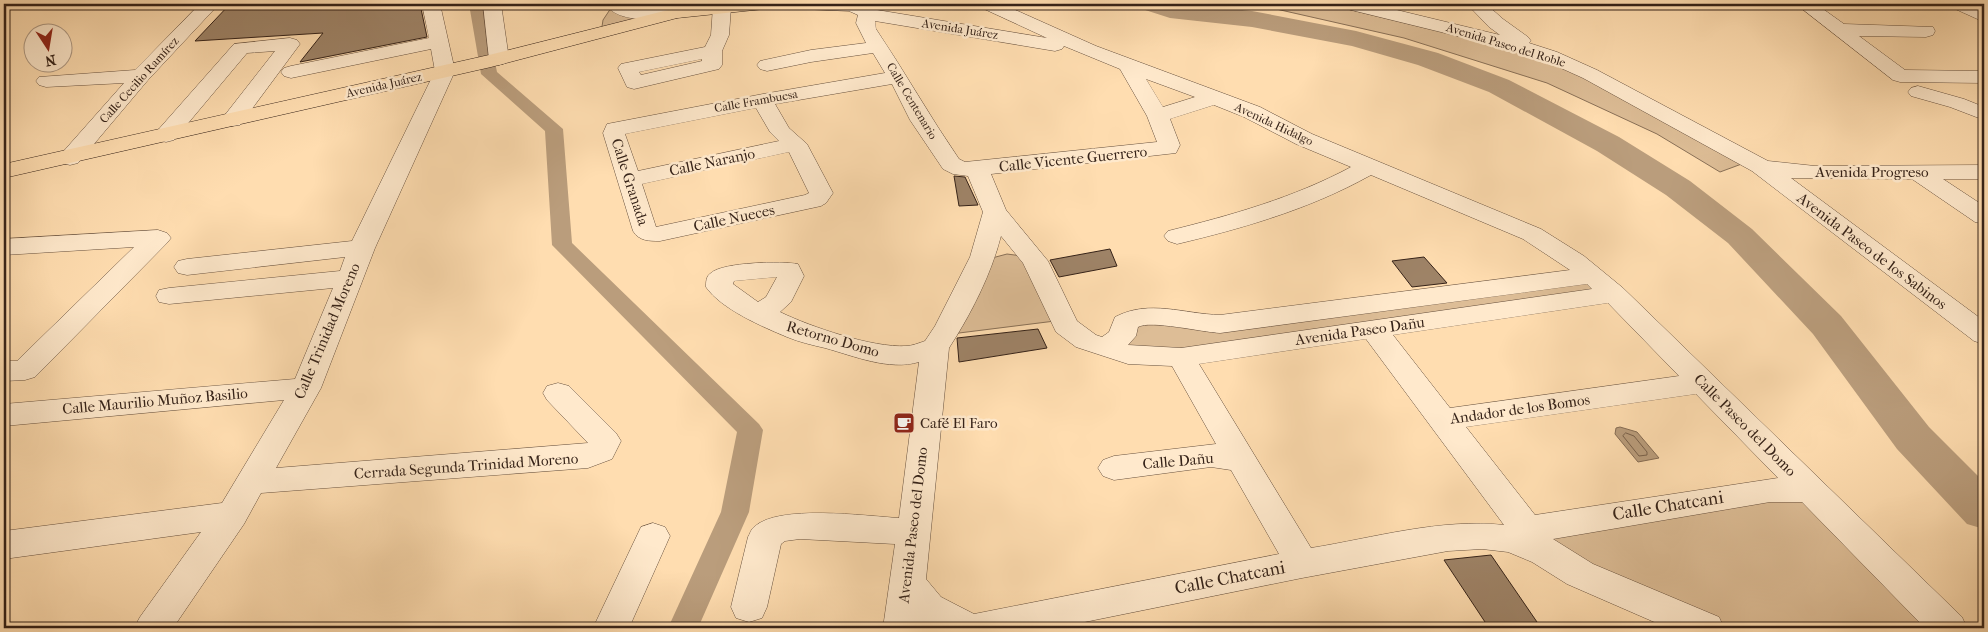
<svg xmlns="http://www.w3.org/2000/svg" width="1988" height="632" font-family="'IM FELL French Canon',serif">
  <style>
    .green { fill: #ddbd96; stroke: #897057 }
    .water { fill: #ba9d7c; stroke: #856c54 }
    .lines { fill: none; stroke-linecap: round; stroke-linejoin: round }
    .shore { stroke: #78604a; stroke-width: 1 }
    .canal { fill: #ba9d7c; fill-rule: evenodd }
    .river { fill: #ba9d7c; fill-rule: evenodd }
    .building { fill: #9e8367; stroke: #352218 }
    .minor-casing { stroke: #68513e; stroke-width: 1 }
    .major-casing { stroke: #352218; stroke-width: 1 }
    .minor { fill: #ffe9cc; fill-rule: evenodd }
    .major { fill: #ffddb0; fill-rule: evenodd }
    .labels { text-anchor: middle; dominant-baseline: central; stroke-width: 5; stroke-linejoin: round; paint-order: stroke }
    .far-street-label { font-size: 12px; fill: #352218; stroke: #ffe9cc }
    .street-label { font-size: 15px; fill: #352218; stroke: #ffe9cc }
    .poi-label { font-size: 15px; fill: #352218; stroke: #ffe9cc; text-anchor: start }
    .near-street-label { font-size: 18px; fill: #352218; stroke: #ffe9cc }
  </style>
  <rect width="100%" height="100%" fill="#ffddb0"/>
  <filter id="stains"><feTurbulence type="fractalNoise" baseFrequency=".004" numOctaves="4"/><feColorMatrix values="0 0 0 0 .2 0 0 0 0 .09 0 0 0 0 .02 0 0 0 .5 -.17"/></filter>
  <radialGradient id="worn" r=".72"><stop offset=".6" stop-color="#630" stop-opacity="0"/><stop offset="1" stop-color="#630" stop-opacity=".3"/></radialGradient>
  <g class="green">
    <polygon points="1254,4 1327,4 1546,57 1747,162 1720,172 1657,134 1547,83 1404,38"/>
    <polygon points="613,5 676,13 601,33 603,20"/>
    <polygon points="1007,254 1022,256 1063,320 943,335 992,258"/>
    <polygon points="1593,275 1614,294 1128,355 1125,323 1199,323"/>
    <polygon points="1809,490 1949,628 1706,628 1580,574 1527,530"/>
  </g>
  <polygon class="water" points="1620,427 1637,432 1659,458 1638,462 1615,434 1616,428"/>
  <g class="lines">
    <polygon class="shore" points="1626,433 1634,436 1647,452 1647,455 1639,456 1623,436"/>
    <polygon class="canal" points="469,4 483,4 497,72 563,129 572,243 759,424 763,430 749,512 698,628 668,628 721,512 737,432 552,245 545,131 481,74"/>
    <polygon class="river" points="1138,4 1183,4 1252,11 1356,31 1438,53 1509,80 1619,137 1690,181 1752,229 1841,316 1929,427 1984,482 1984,529 1967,524 1897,449 1813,334 1728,243 1666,195 1597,151 1489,92 1418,65 1352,46 1252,27 1170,18 1142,9"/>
  </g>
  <g class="building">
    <polygon points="230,4 420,4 427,37 300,62 323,33 195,41"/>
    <polygon points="954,176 965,177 978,205 959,206"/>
    <polygon points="1110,249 1117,266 1059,277 1050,260"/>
    <polygon points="1424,257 1447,283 1412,287 1392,261"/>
    <polygon points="1038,329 1047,348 959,362 957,338"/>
    <polygon points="1491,555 1537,622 1512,628 1489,628 1444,560"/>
  </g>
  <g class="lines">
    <g class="minor-casing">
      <g id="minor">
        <polygon points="200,4 219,4 148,80 78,163 70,165 62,163 59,158 62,153 124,83 46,87 39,85 36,81 39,77 135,70"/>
        <polygon points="422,4 440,4 455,71 375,248 321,388 276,468 588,443 547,400 543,393 547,386 558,383 569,386 616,433 621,441 612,459 588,468 261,493 244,524 173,628 134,628 140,617 201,532 4,559 4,531 222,503 284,400 4,426 4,404 295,379 333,288 169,304 159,302 156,296 159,290 169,288 340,271 345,257 187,275 178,273 174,267 178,261 187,259 352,241 435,71 431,49 291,78 284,76 281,72 284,68 291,66 429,38"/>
        <polygon points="483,4 501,4 509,59 506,63 499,65 492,63 489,59"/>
        <path d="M605 4C618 3 629 6 641 7 655 8 669 6 682 9L685 13 682 17 676 18C655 19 619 24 605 4Z"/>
        <path d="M715 4H729L731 7 729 35 722 51V65L719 69 634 89 627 87 618 68 621 64 705 47 711 35 713 7ZM702 59V61L641 75 639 72Z"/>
        <path d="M794 4H862L877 10 1047 38 982 8 979 4H1002L1096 46 1260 107 1312 134 1541 229 1584 256 1623 288 1962 617 1967 628H1925L1802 502H1770L1553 539 1593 564 1719 617 1724 628H1668L1567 584 1532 562 1508 552 1482 549 1448 551 1302 578 1055 628H933L920 622 919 628H883L895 544 800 539 785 541 781 544 767 607 762 618 749 622 736 618 731 607 748 537C750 534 751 529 754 527 778 504 865 516 899 518L919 362C889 371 854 356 825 348 812 345 799 342 787 337 763 327 721 309 706 287 706 282 706 276 711 273 723 262 782 261 798 264L804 276 791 302 780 312C811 327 873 348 906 346 912 346 919 343 925 341L935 326 970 257 983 212 968 176 953 174 943 169 910 120 892 84 775 104 789 128 807 144 833 193 826 203 821 206 660 241C649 241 639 241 633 231L603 133 607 124 763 94 885 73 873 53 811 62 767 71 760 69 757 65 760 61 811 50 866 43 856 23 858 15 849 11 803 9 797 8ZM875 21 1055 51 1062 49 1064 46 1120 69 1147 116 1157 142 965 162 959 159C930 117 905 72 876 29ZM1146 79 1195 97 1163 107ZM1214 105 1244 117 1296 144 1351 167C1293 198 1232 215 1168 231L1164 236 1168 241 1177 244C1244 228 1310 209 1371 175L1523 239 1570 270 1220 315C1184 314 1149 299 1115 317L1109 332 1102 337 1096 335 1077 321 1048 261 1006 210 991 174 1176 153 1180 145 1170 119ZM756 108 770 132 779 141 638 171 625 134ZM789 152 809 193 805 195 656 227 642 184ZM1001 236 1023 263 1056 332 1076 347 1128 364 1172 366 1216 444 1114 456 1103 460 1098 468 1103 476 1114 480 1211 467 1231 470 1279 554 974 614 941 597 926 579 949 348C971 314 991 275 1001 236ZM777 277 766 297 758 302 733 284 734 281ZM1587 284 1592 289 1181 348 1128 345 1136 336 1138 327C1151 320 1201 332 1220 333ZM1608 303 1679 376 1450 408 1393 335ZM1366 339 1504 525C1441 518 1373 538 1311 548L1199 364ZM1696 394 1778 478 1535 515 1466 427Z"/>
        <polygon points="1340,4 1372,4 1500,35 1489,27 1467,4 1486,4 1503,19 1528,37 1531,41 1529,43 1557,52 1597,70 1768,161 1815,166 1984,165 1984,179 1943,179 1984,206 1984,224 1975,222 1912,179 1791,178 1984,321 1984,344 1974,341 1752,171 1583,78 1543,60 1498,46 1343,8"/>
        <polygon points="1796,4 1816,4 1844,24 1933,27 1935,31 1933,35 1926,37 1859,36 1905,70 1984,71 1984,83 1900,82 1893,80"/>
        <polygon points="1950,4 1972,4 1984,10 1984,22 1953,8"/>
        <polygon points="290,38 297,40 300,44 240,125 232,126 224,125 221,120 275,51 247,53 174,140 166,142 158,140 155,135 158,130 234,44"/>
        <polygon points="1918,86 1964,99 1984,107 1984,120 1950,107 1911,96 1908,92 1911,88"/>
        <polygon points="158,230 167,233 171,238 167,243 35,377 25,380 4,381 4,361 17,361 134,247 4,255 4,239"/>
        <polygon points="653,523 665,527 670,536 629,628 593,628 641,527"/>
      </g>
    </g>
    <g class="major-casing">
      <polygon id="major" points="713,4 773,4 770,8 764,9 677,18 491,67 4,178 4,164 489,55 676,8"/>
    </g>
    <use href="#minor" class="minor"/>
    <use href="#major" class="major"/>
  </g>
  <defs>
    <g id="cafe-square" transform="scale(1.125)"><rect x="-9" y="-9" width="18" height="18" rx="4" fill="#8f2418" stroke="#ffe9cc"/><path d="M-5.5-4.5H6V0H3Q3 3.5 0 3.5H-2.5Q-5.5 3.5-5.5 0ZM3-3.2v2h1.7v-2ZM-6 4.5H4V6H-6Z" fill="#fff"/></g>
  </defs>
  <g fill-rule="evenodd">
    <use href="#cafe-square" x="904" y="423"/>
  </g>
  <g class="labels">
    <g class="far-street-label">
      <text transform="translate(960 29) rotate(9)">Avenida Juárez</text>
      <text transform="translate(1506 45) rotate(17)">Avenida Paseo del Roble</text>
      <text transform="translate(139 80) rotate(-48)">Calle Cecilio Ramírez</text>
      <text transform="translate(384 85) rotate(-13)">Avenida Juárez</text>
      <text transform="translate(756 101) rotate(-10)">Calle Frambuesa</text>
      <text transform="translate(912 101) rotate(59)">Calle Centenario</text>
      <text transform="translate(1274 124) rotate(25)">Avenida Hidalgo</text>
    </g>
    <g class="street-label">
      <text transform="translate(1073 159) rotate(-6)">Calle Vicente Guerrero</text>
      <text transform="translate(712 162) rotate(-12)">Calle Naranjo</text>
      <text x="1872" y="172">Avenida Progreso</text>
      <text transform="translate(630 182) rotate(72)">Calle Granada</text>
      <text transform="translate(734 218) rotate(-12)">Calle Nueces</text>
      <text transform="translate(1872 251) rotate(37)">Avenida Paseo de los Sabinos</text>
      <text transform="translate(327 331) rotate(-67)">Calle Trinidad Moreno</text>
      <text transform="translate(1360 331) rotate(-8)">Avenida Paseo Dañu</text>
      <text transform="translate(833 339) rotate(16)">Retorno Domo</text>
      <text transform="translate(155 401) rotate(-5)">Calle Maurilio Muñoz Basilio</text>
      <text transform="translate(1520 409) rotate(-8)">Andador de los Bomos</text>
      <text transform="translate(1745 425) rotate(45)">Calle Paseo del Domo</text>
      <text transform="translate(1178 461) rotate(-5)">Calle Dañu</text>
      <text transform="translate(466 466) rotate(-4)">Cerrada Segunda Trinidad Moreno</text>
      <text transform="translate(913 525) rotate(-83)">Avenida Paseo del Domo</text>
    </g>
    <g class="poi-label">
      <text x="920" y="423">Café El Faro</text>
    </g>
    <g class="near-street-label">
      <text transform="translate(1668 506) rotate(-9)">Calle Chatcani</text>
      <text transform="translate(1230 578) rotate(-11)">Calle Chatcani</text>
    </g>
  </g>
  <rect width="1988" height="632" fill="none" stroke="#ffddb0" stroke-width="20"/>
  <rect x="5" y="5" width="1978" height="622" fill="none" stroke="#352218" stroke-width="2.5"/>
  <rect x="10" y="10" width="1968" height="612" fill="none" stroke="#352218"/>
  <g transform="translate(48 48) rotate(168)"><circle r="24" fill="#ffe9cc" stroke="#ae9984"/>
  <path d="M0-4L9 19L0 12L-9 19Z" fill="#8f2418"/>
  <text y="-8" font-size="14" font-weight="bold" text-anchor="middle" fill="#352218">N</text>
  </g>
  <rect width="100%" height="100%" filter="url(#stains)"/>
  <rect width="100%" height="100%" fill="url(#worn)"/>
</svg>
